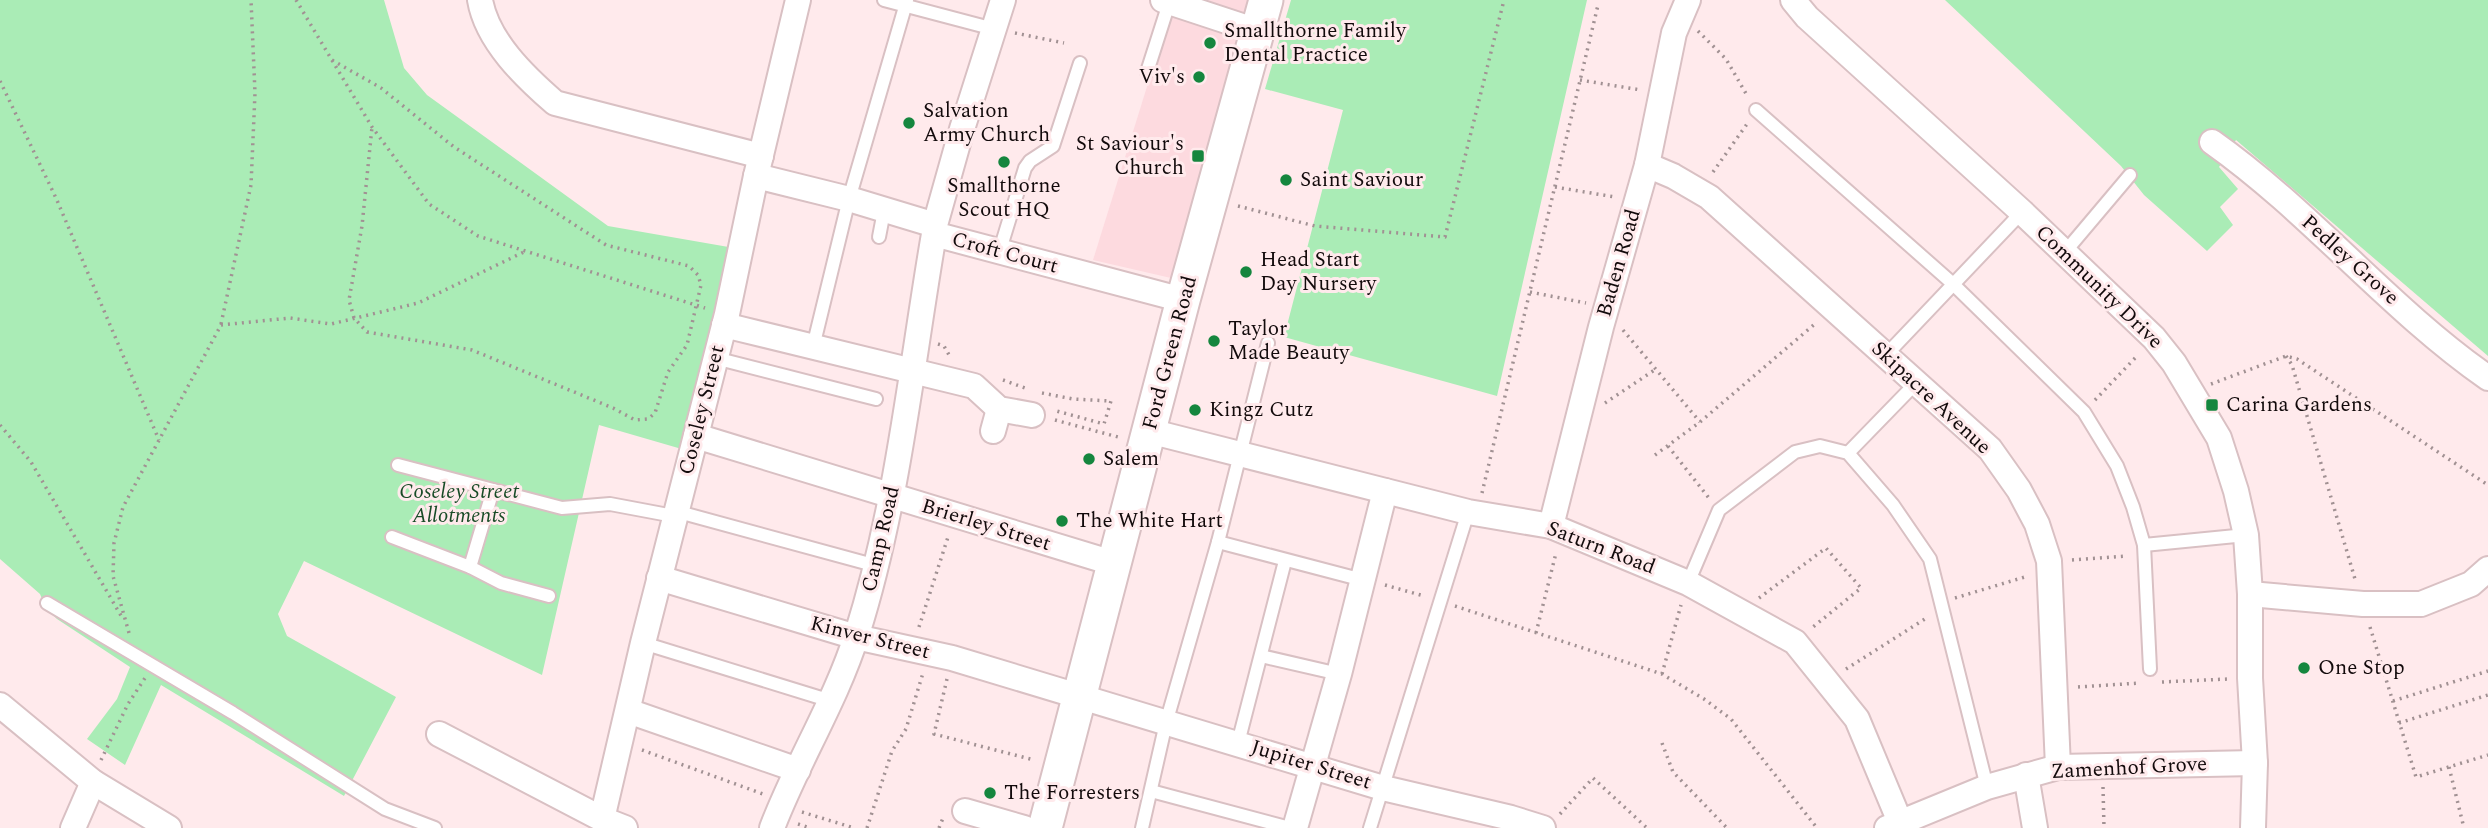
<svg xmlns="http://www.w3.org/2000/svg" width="2488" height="828" font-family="Spectral,serif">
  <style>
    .built { fill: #fddadf }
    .green { fill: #aaecb6 }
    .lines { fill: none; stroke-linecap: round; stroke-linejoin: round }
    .service-casing { stroke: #d9c0c3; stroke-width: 16 }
    .minor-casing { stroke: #d9c0c3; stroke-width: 28 }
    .secondary-casing { stroke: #d9c0c3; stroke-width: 37 }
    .path { stroke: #a19193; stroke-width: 3.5; stroke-dasharray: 2 5; stroke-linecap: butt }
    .service { stroke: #fff; stroke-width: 12 }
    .minor { stroke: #fff; stroke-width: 24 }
    .secondary { stroke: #fff; stroke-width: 33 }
    .poi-dot { fill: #15863e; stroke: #ffeaec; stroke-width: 2.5 }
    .labels { text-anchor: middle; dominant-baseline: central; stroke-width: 6; stroke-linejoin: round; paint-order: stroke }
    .poi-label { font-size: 21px; fill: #120a0b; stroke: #ffeaec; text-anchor: start }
    .street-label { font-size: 21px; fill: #120a0b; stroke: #ffeaec }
    .park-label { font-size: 21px; font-style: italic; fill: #184b26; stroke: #ffeaec }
  </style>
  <rect width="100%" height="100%" fill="#ffeaec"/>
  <polygon class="built" points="1174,0 1252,0 1171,278 1093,260"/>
  <g class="green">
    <polygon points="0,0 384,0 404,68 427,95 608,226 740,249 692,452 599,425 542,675 304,561 278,614 287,636 396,697 344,796 161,685 125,765 87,739 117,699 130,667 57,619 46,608 40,594 0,559"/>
    <polygon points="1291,0 1587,0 1497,396 1284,337 1343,110 1265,89"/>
    <polygon points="1945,0 2488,0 2488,356 2236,140 2219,167 2238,189 2220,207 2233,225 2207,251 2144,195 2121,166"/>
  </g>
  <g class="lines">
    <g class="service-casing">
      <g id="service">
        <polyline points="884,0 994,29"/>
        <polyline points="1147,72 1170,0"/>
        <polyline points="1756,110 1952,283 2084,412 2117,466 2133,507 2144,545 2150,669"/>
        <polyline points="879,237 884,211"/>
        <polyline points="2065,252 2130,175"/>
        <polyline points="999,253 1025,168 1030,161 1053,146 1080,63"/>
        <polyline points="813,347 849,199 907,0"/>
        <polyline points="1886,355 2022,212"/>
        <polyline points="715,358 876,399"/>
        <polyline points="1848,453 1917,382"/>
        <polyline points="398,465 562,508 610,504 674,516"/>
        <polyline points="675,511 877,566"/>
        <polyline points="392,537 470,567 501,583 549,596"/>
        <polyline points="1218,542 1363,580"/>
        <polyline points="2144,545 2246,535"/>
        <polyline points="470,567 493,490"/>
        <polyline points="1688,583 1719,510 1795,452 1820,446 1848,453 1893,505 1930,559 1987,787"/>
        <polyline points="47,603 233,713 385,809 435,828"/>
        <polyline points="643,643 831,701"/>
        <polyline points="1261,656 1339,674"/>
        <polyline points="1238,743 1285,561"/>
        <polyline points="1151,791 1290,828"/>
        <polyline points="1142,828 1166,723 1218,542 1268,343"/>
        <polyline points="1370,828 1468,512"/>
      </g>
    </g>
    <g class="minor-casing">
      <g id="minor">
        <path d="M480 0C487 41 525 77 555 103L761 156"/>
        <polyline points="1163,0 1257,31"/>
        <polyline points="1793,0 1807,17 2022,212 2154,338 2174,363 2219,438 2236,491 2246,535 2250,594 2250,678 2255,763 2253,828"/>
        <path d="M2212 142C2311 212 2389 309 2488 378"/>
        <polyline points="1647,165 1673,176 1709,197 1990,449 2019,490 2037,524 2049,561 2058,767"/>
        <polyline points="756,176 849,199 935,225 934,234 1183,300"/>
        <polyline points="935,225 962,129 1003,0"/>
        <polyline points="724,325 974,386 999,409 1032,415"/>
        <polyline points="993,431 999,409"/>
        <polyline points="1149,431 1468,512 1551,526 1688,583 1795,642 1857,719 1900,822"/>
        <polyline points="696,436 1116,564"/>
        <polyline points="1551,526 1601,327 1647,165 1674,33 1688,0"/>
        <polyline points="659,578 856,637 952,658 1383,788 1511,818 1543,828"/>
        <polyline points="2250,594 2363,604 2421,604 2471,584 2488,569"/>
        <polyline points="0,705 93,782 169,828"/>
        <polyline points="628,711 798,770"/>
        <polyline points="439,734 602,819 625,828"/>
        <polyline points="2026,775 2035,828"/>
        <polyline points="965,811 1024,828"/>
        <polyline points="602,819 643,643 727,314 756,176 798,0"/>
        <polyline points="73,828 93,782"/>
        <path d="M772 828C797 762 836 701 857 634 898 504 911 368 934 234"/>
        <polyline points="1295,828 1339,674 1385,491"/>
        <polyline points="1887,828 1987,787 2058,767 2255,763"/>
      </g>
    </g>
    <g class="secondary-casing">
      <polyline id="secondary" points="1045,828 1183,300 1266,0"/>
    </g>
    <g class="path">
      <polyline points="296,0 372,127 429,204 478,236 705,308"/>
      <polyline points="1698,31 1726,59 1748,97"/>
      <polyline points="1015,33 1064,43"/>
      <polyline points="332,60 381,88 454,147 606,245 689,266 698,275 701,285 687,345 668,372 655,413 648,419 635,420 613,408 472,350 367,332 354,318 349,300 362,226 372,127"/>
      <polyline points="1580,80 1641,90"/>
      <polyline points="0,81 56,198 159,440"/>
      <polyline points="1713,172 1747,124"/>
      <polyline points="1555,187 1615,197"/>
      <polyline points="1238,206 1315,226 1445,237 1504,0"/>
      <polyline points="1530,292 1586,303"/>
      <polyline points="221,324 251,185 255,93 251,0"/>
      <polyline points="1623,330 1700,422"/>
      <polyline points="938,344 944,346 949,355"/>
      <polyline points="2286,356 2292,365 2355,579"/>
      <polyline points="1003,380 1025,388"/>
      <polyline points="2211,384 2286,356 2297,359 2488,485"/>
      <polyline points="1042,393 1073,399 1111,401 1104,424 1053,410"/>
      <polyline points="2095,400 2138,355"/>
      <polyline points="1605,403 1656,369"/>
      <polyline points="1055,420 1118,437"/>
      <polyline points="0,425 31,462 123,619"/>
      <polyline points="1668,446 1709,498"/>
      <polyline points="1655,455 1700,422 1816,323"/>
      <polyline points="1482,493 1598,5"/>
      <polyline points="2072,560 2127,556"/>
      <polyline points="1385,585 1424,596"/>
      <polyline points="1759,598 1826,548 1861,588 1813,627"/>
      <polyline points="1955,598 2028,576"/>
      <polyline points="1455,606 1662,674 1704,699 1731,719 1817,828"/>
      <polyline points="919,627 948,537"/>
      <polyline points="2370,627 2416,777 2488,755"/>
      <polyline points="129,633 113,576 114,543 123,507 221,325 290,318 331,324 418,303 526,251"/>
      <polyline points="1536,633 1556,553"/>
      <polyline points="1846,669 1928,617"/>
      <polyline points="1662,674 1681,605"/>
      <polyline points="947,679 934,734 1034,760"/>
      <polyline points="2162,682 2228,679"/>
      <polyline points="2078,687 2140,683"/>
      <polyline points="2393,701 2488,671"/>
      <polyline points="2399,723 2488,695"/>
      <polyline points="1662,743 1673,772 1727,828"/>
      <polyline points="642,750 763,794"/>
      <polyline points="101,760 128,704 145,678"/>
      <polyline points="2449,767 2464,828"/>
      <polyline points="2103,787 2104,828"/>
      <polyline points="802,812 854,828"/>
      <polyline points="1560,814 1593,778 1647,828"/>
      <polyline points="798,824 810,828"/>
      <polyline points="867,828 892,751 906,729 923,673"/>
      <polyline points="939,828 943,818"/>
    </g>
    <use href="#service" class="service"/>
    <use href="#minor" class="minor"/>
    <use href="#secondary" class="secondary"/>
  </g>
  <g class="poi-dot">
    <circle cx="1210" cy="43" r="7"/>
    <circle cx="1199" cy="77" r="7"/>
    <circle cx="909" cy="123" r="7"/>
    <rect x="1191" y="149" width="14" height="14" rx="3.5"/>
    <circle cx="1004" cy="162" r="7"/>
    <circle cx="1286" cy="180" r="7"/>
    <circle cx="1246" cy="272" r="7"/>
    <circle cx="1214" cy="341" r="7"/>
    <rect x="2205" y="398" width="14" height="14" rx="3.5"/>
    <circle cx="1195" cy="410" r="7"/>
    <circle cx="1089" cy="459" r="7"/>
    <circle cx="1062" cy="521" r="7"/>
    <circle cx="2304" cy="668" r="7"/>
    <circle cx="990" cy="793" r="7"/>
  </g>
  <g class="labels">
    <g class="poi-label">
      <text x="1224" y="31">Smallthorne Family<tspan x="1224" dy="24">Dental Practice</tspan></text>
      <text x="1185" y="77" text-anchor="end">Viv's</text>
      <text x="923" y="111">Salvation<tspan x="923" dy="24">Army Church</tspan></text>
      <text x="1184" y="144" text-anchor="end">St Saviour's<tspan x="1184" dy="24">Church</tspan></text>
      <text x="1300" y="180">Saint Saviour</text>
      <text x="1004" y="186" text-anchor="middle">Smallthorne<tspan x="1004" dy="24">Scout HQ</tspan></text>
      <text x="1260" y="260">Head Start<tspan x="1260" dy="24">Day Nursery</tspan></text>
      <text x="1228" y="329">Taylor<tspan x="1228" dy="24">Made Beauty</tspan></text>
      <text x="2226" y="405">Carina Gardens</text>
      <text x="1209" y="410">Kingz Cutz</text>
      <text x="1103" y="459">Salem</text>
      <text x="1076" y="521">The White Hart</text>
      <text x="2318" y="668">One Stop</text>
      <text x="1004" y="793">The Forresters</text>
    </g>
    <g class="street-label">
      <text transform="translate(1005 253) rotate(15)">Croft Court</text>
      <text transform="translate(2350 260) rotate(42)">Pedley Grove</text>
      <text transform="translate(1619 263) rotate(-74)">Baden Road</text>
      <text transform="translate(2099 287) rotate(44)">Community Drive</text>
      <text transform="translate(1170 353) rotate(-75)">Ford Green Road</text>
      <text transform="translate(1931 398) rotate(43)">Skipacre Avenue</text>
      <text transform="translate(702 410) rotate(-76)">Coseley Street</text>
      <text transform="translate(986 525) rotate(17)">Brierley Street</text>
      <text transform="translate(881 539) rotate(-77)">Camp Road</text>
      <text transform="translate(1601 548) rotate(21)">Saturn Road</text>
      <text transform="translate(870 638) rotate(14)">Kinver Street</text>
      <text transform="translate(1311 765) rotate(17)">Jupiter Street</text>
      <text transform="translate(2129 768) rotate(-3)">Zamenhof Grove</text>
    </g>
    <g class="park-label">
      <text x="459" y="492">Coseley Street<tspan x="459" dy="24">Allotments</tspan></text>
    </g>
  </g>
</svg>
